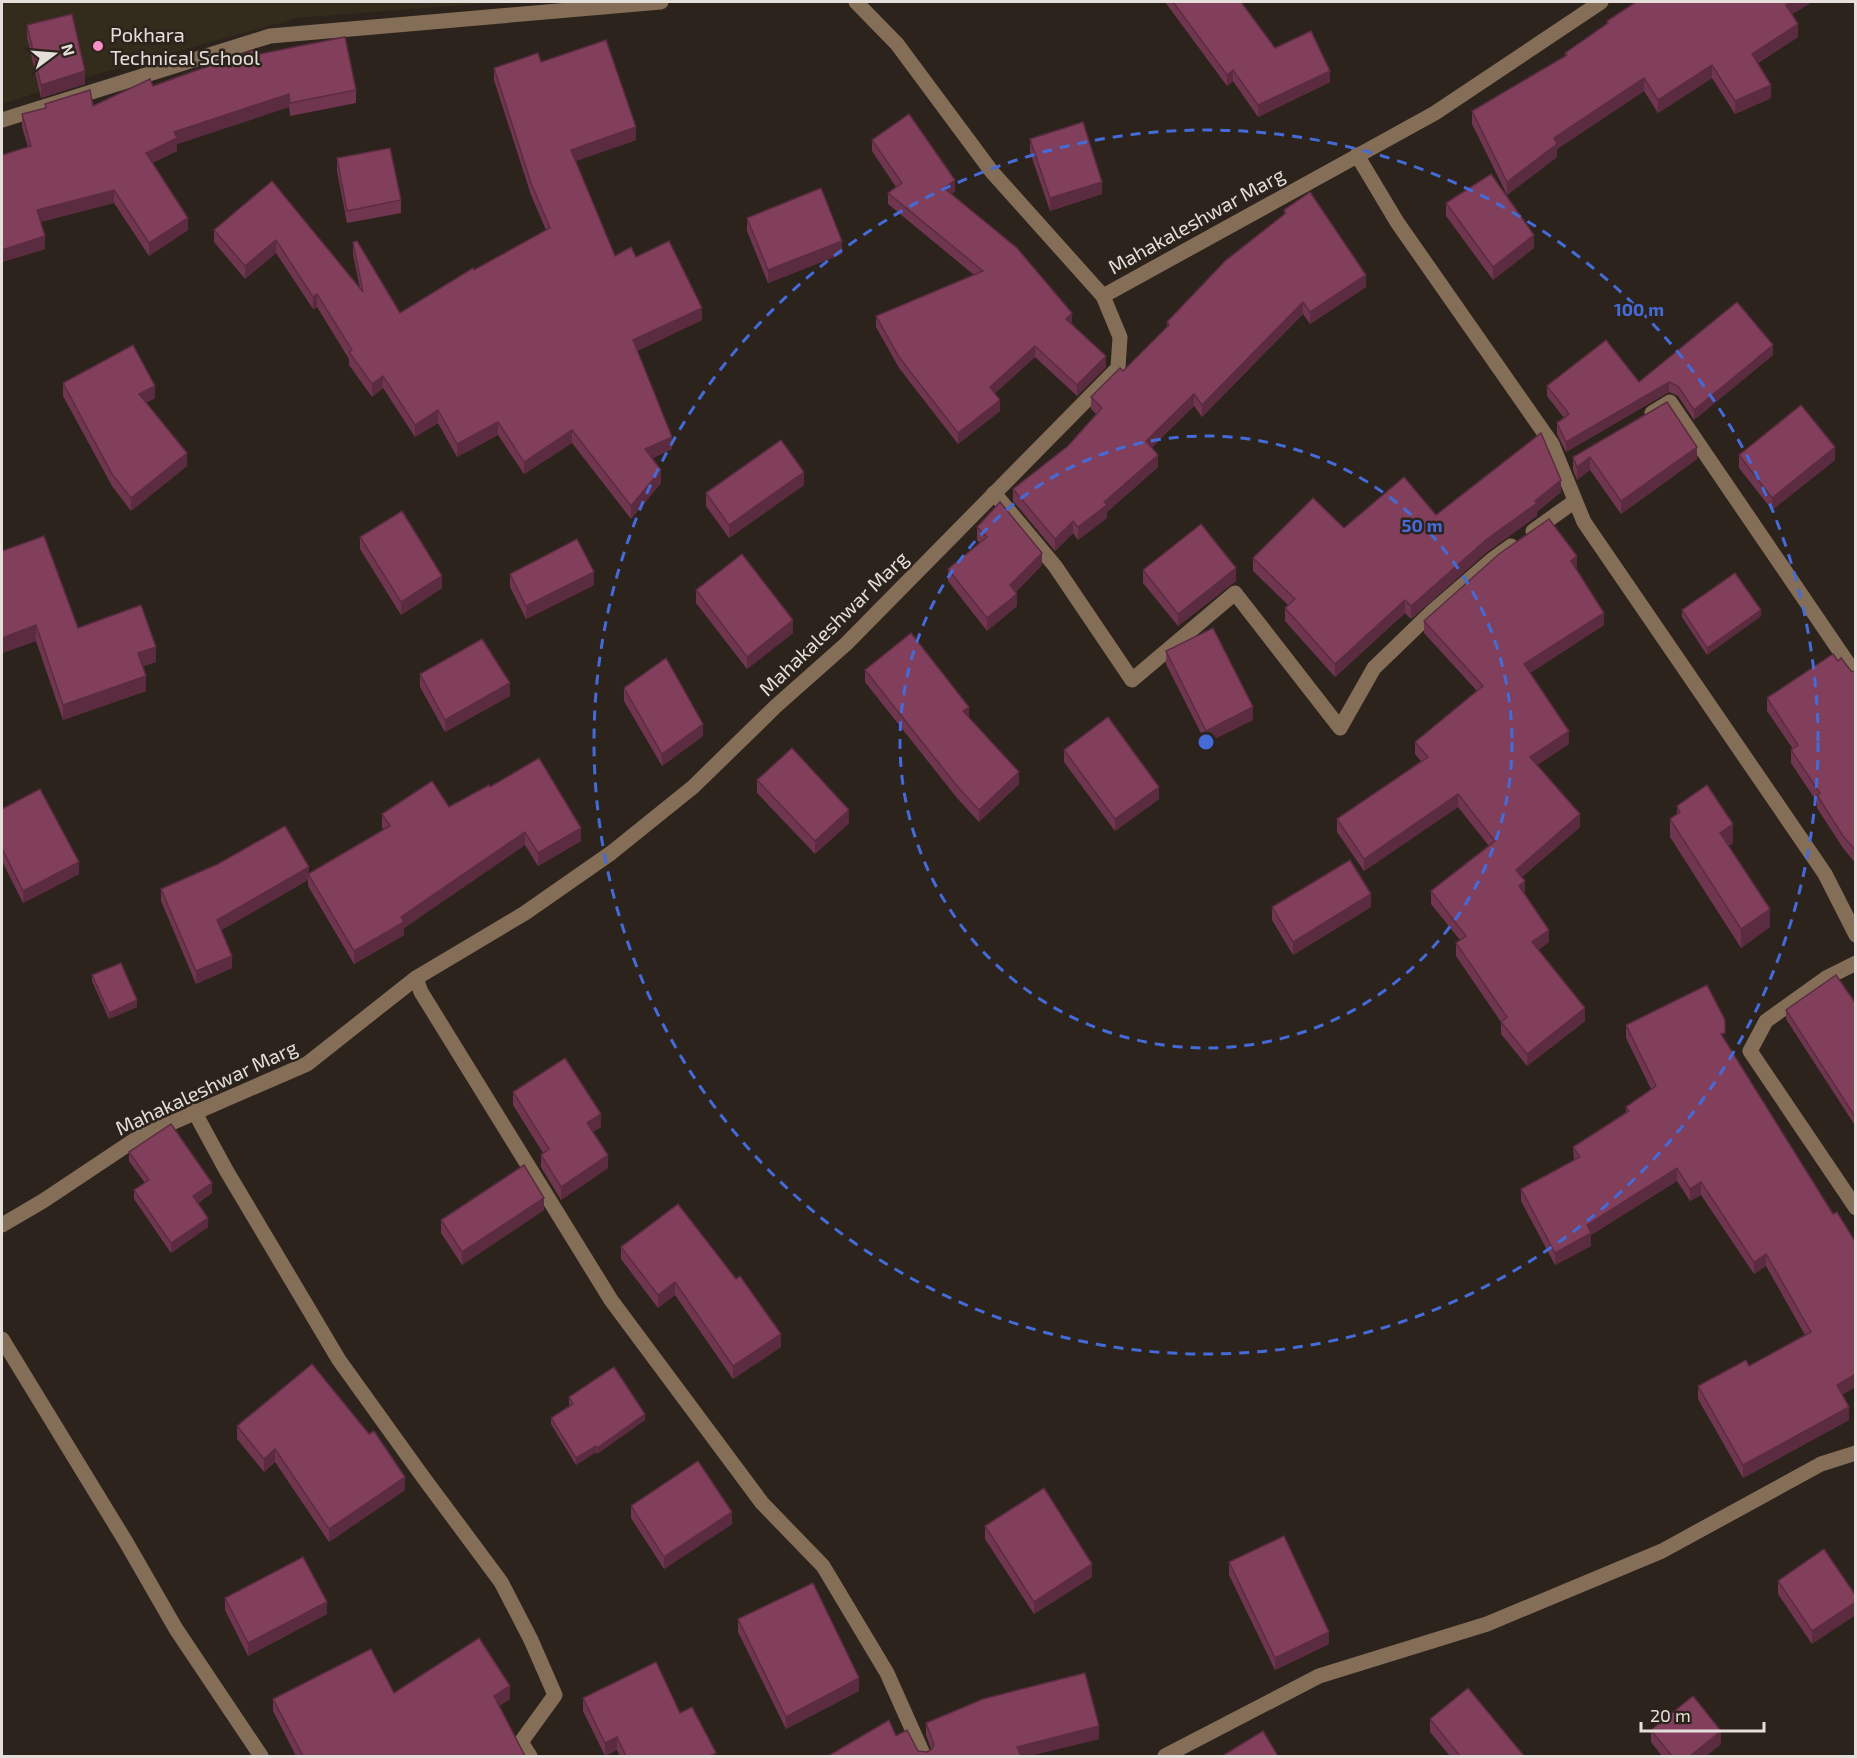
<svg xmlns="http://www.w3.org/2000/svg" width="1857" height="1758" font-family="'Exo 2',sans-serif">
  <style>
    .education { fill: #332b1b }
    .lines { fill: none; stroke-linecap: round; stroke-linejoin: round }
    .minor { stroke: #856e57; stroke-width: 15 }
    .wall { fill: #70364f }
    .shaded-wall { fill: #5b2c40 }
    .building { fill: #823f5c; stroke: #5b2c40; stroke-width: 1.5 }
    .ring { fill: none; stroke: #456bd8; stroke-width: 3; stroke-dasharray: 10 8 }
    .poi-dot { fill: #f98fc9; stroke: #2b231c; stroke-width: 2 }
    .labels { text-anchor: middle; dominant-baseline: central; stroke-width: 5; stroke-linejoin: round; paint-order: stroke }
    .poi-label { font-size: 20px; fill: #e4dfda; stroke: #2b231c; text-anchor: start }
    .street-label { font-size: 20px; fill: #e4dfda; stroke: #2b231c }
    .centre { fill: #456bd8; stroke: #2b231c; stroke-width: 3 }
    .ring-label { font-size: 18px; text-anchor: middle; font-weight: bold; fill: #456bd8; stroke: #2b231c; stroke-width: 5; stroke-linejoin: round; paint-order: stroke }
  </style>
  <rect width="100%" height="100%" fill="#2b231c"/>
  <polygon class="education" points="2,2 504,2 297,18 94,75 2,104"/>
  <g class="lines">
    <g class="minor">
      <polyline points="2,120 270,36 661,2"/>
      <polyline points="1357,155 1397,222 1552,444 1584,522 1825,874 1856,935"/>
      <polyline points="1103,296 1435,113 1601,2"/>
      <polyline points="1652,413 1670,402 1856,675"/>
      <polyline points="994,493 1055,566 1132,680 1235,593 1340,728 1374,668 1433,611 1493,559 1511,546"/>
      <polyline points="1533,531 1575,501"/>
      <polyline points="1856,963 1826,978 1766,1021 1750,1051 1856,1208"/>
      <polyline points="416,978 421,992 611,1300 762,1503 823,1566 887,1673 924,1756"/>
      <polyline points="194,1111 226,1170 339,1360 423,1477 501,1582 531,1640 555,1695 521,1742 530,1756"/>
      <polyline points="2,1225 43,1201 139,1137 307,1064 416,978 525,913 611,853 693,787 776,706 846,644 1118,368 1120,337 1103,296 992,172 897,44 856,2"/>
      <polyline points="2,1339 126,1542 176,1629 261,1756"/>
      <polyline points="1165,1756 1319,1676 1487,1624 1662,1551 1821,1464 1856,1453"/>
    </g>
  </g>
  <g class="wall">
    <polygon points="1165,2 1241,2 1275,48 1330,82 1258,117 1233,81 1227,86"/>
    <polygon points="1636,2 1812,2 1792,14 1798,37 1758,63 1771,98 1735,114 1712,78 1658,113 1644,91 1557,149 1557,157 1507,195 1472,124 1472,111 1565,56 1565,53 1607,24 1607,21"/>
    <polygon points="27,25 85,84 41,98 27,37"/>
    <polygon points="255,55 356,90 356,103 290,116 289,107 177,144 177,151 152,163 188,230 149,256 114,203 40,222 45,249 2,262 2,155 28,147 22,127 22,114 45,108 45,104 93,106 153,86"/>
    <polygon points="541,62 636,140 575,161 615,256 636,257 702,320 637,351 672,449 652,458 661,483 631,519 572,443 524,474 498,435 457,457 438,423 415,437 383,388 372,397 349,365 349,359 317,307 313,309 276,253 245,279 214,242 214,230 272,181 360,288 353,255 353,242 400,313 546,230 531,195 494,80 494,68"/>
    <polygon points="1030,139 1102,194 1050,211 1030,152"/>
    <polygon points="872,140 955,191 951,194 1072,324 1106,367 1077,396 1035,357 995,393 1000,411 958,444 899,368 876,327 876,316 974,275 888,204 888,193 896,187 872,151"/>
    <polygon points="337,158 401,200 401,213 347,223 337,171"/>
    <polygon points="1446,203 1534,248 1493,280 1446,216"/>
    <polygon points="1284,210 1366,287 1310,324 1303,314 1202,417 1194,406 1152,447 1158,467 1107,512 1107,518 1078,540 1073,533 1055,551 1013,501 1013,489 1068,446 1096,414 1091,409 1091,397 1123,371 1167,328 1167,322 1284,214"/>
    <polygon points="747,218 842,254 768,283 747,231"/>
    <polygon points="1773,355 1694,420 1678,396 1669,392 1566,452 1557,434 1557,423 1564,418 1547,396 1547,386 1639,382"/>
    <polygon points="63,383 155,398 146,403 187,466 131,511 112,486 63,396"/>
    <polygon points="1739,455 1835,460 1772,510 1739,468"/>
    <polygon points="1573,457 1697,459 1621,514 1590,470 1577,480 1573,470"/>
    <polygon points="804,485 729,538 706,506 706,493"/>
    <polygon points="1561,492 1537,512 1537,516 1487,552 1411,619 1405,613 1335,677 1285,621 1285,608 1288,605 1253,571 1253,558 1344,528 1436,515"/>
    <polygon points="977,527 1042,565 1016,592 1017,606 987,631 948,581 948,569 980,543 977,540"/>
    <polygon points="360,537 442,588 401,615 360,549"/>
    <polygon points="2,551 78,628 156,662 143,666 146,691 63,720 36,641 2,653"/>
    <polygon points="1577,568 1576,569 1604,625 1530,673 1569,744 1537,765 1580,827 1522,877 1525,894 1524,894 1549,942 1538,950 1585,1021 1527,1066 1501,1034 1501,1022 1456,956 1456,943 1460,940 1431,904 1431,891 1489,846 1458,807 1364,871 1337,832 1337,819 1421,761 1415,754 1415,742 1477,691 1424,633 1424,621"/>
    <polygon points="1143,570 1236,581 1178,626 1143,583"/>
    <polygon points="510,574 594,585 526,619 510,587"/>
    <polygon points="696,590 793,633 747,669 696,603"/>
    <polygon points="1682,610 1761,616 1707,655 1682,617"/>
    <polygon points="1166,651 1253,720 1206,743 1166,664"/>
    <polygon points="1838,661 1851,671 1856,672 1856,864 1843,848 1817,808 1817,802 1791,763 1791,750 1793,749 1767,711 1767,698"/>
    <polygon points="865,670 969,718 1019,784 979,822 957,798 865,682"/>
    <polygon points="420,674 510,696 445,732 420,687"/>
    <polygon points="624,688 703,736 662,766 624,701"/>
    <polygon points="1064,750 1159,799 1115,831 1064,762"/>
    <polygon points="757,780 849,823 815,854 757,793"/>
    <polygon points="490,787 581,841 538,866 525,845 404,928 404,935 354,964 308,886 308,880 221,930 232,968 196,984 161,901 161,889 309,874 384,830 382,827 382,814 449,807"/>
    <polygon points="1677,806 1733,843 1728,846 1770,927 1741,948 1670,837 1670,819 1677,814"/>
    <polygon points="2,809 79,874 23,903 2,861"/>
    <polygon points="1272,907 1371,907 1293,955 1272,920"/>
    <polygon points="92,975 137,1007 109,1019 92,981"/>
    <polygon points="1856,1004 1856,1127 1786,1019 1786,1010"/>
    <polygon points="1626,1025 1725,1040 1843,1395 1849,1420 1743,1478 1698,1399 1698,1386 1749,1366 1805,1335 1766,1266 1754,1274 1701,1195 1690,1201 1677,1181 1591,1235 1591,1246 1555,1265 1521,1201 1521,1189 1574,1161 1573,1147 1626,1114 1626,1107 1651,1089 1626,1038"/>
    <polygon points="513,1092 601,1127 593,1132 608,1168 561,1200 541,1167 541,1155 543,1153 513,1105"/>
    <polygon points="129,1152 212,1193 198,1203 208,1227 171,1253 134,1199 134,1190 145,1183 129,1161"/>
    <polygon points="544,1210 462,1265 441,1233 441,1220"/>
    <polygon points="621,1247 736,1279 781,1347 733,1379 675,1295 658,1308 621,1259"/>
    <polygon points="569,1397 645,1420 597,1454 596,1452 576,1465 551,1424 551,1418 570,1405 569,1403"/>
    <polygon points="237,1426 405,1490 329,1542 275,1462 264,1472 237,1439"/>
    <polygon points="631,1506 732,1524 664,1569 631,1518"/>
    <polygon points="985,1526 1092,1577 1034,1614 985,1539"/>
    <polygon points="1824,1549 1812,1644 1778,1594 1778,1581"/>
    <polygon points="1229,1562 1329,1644 1275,1670 1229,1575"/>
    <polygon points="225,1598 327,1614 248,1656 225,1610"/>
    <polygon points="738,1619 859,1691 786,1729 738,1632"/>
    <polygon points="394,1693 510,1699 499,1706 525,1756 296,1756 273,1711 273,1699"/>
    <polygon points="583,1698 680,1713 716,1756 620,1756 617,1750 605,1756 583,1711"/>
    <polygon points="1430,1719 1524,1756 1450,1756 1430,1732"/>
    <polygon points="926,1723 1099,1739 1029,1756 828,1756 896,1736 918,1751 927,1752 931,1749 926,1735"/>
    <polygon points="1651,1730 1721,1744 1706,1756 1662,1756 1651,1742"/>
  </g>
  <g class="shaded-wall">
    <polygon points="1792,2 1812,2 1786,18 1786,5"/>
    <polygon points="1798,24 1798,37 1752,66 1752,54"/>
    <polygon points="1712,65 1712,78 1658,113 1658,100"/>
    <polygon points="1233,70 1233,81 1227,86 1227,75"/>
    <polygon points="85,71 85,84 41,98 41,85"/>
    <polygon points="1330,71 1330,82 1258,117 1258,105"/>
    <polygon points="1644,78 1644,91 1557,149 1557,157 1507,195 1507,182 1554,138"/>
    <polygon points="1771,85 1771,98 1735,114 1735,101"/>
    <polygon points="289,94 289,107 177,144 177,151 146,166 146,153 174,132"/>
    <polygon points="636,127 636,140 571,163 571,150"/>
    <polygon points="955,180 955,191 944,199 944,188"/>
    <polygon points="1102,182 1102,194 1050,211 1050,198"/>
    <polygon points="114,190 114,203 37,222 37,210"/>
    <polygon points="188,218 188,230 149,256 149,243"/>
    <polygon points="1534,235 1534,248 1493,280 1493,267"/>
    <polygon points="45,236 45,249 2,262 2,250"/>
    <polygon points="276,240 276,253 245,279 245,266"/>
    <polygon points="842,241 842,254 768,283 768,270"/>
    <polygon points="1366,275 1366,287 1310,324 1310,312"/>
    <polygon points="317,294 317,307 313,309 313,297"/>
    <polygon points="1303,302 1303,314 1202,417 1202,405"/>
    <polygon points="702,308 702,320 633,353 633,340"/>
    <polygon points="1072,313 1072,324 1066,319"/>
    <polygon points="1773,345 1773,355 1694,420 1694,410"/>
    <polygon points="1035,346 1035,357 990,398 990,387"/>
    <polygon points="1106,356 1106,367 1077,396 1077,385"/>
    <polygon points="383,376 383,388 372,397 372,384"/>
    <polygon points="1669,382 1669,392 1566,452 1566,442"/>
    <polygon points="155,386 155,398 139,407 139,394"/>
    <polygon points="1194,394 1194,406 1146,453 1146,441"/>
    <polygon points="1000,400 1000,411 958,444 958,433"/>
    <polygon points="438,410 438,423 415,437 415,425"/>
    <polygon points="498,422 498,435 457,457 457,444"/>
    <polygon points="572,430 572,443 524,474 524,462"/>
    <polygon points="672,437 672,449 645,462 645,449"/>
    <polygon points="1697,447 1697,459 1621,514 1621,501"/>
    <polygon points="1835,447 1835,460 1772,510 1772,498"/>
    <polygon points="187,453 187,466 131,511 131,498"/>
    <polygon points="1158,455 1158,467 1107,512 1107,518 1078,540 1078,527 1104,502"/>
    <polygon points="1590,457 1590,470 1577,480 1577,467"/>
    <polygon points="661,470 661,483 631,519 631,506"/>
    <polygon points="804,472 804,485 729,538 729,525"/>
    <polygon points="1561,480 1561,492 1537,512 1537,516 1487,552 1411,619 1411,606 1487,539"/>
    <polygon points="1073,521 1073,533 1055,551 1055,539"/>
    <polygon points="1042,553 1042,565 1010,598 1010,585"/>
    <polygon points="1577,556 1577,568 1571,573 1571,561"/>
    <polygon points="1236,568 1236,581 1178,626 1178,614"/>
    <polygon points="594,572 594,585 526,619 526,606"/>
    <polygon points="442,576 442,588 401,615 401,602"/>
    <polygon points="1017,594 1017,606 987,631 987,618"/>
    <polygon points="1405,600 1405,613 1335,677 1335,664"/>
    <polygon points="1761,610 1761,616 1707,655 1707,648"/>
    <polygon points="1604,613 1604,625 1524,677 1524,664"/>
    <polygon points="793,620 793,633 747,669 747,657"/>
    <polygon points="36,625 36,641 2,653 2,638"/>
    <polygon points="156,647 156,662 138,668 138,653"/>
    <polygon points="146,676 146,691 63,720 63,705"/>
    <polygon points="510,683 510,696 445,732 445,720"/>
    <polygon points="969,707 969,720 963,711"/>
    <polygon points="1253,707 1253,720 1206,743 1206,731"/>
    <polygon points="703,724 703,736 662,766 662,754"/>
    <polygon points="1569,731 1569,744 1530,770 1530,757"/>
    <polygon points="1019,772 1019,784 979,822 979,810"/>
    <polygon points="1159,787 1159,799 1115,831 1115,819"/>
    <polygon points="1458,794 1458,807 1364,871 1364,859"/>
    <polygon points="849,810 849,823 815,854 815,841"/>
    <polygon points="1580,814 1580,827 1516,882 1516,870"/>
    <polygon points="1733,824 1733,843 1720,852 1720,833"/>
    <polygon points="581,828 581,841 538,866 538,853"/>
    <polygon points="525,832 525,845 404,928 404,935 354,964 354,951 401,917"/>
    <polygon points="79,862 79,874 23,903 23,891"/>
    <polygon points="309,867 308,880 217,933 217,920"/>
    <polygon points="1525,881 1525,894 1519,898 1519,886"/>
    <polygon points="1371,894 1371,907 1293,955 1293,942"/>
    <polygon points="1770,909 1770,927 1741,948 1741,929"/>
    <polygon points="1549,930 1549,942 1532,954 1532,942"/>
    <polygon points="232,956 232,968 196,984 196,971"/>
    <polygon points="137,1000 137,1007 109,1019 109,1013"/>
    <polygon points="1585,1008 1585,1021 1527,1066 1527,1054"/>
    <polygon points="601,1114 601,1127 587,1135 587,1123"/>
    <polygon points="608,1155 608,1168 561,1200 561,1187"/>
    <polygon points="1677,1168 1677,1181 1591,1235 1591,1246 1555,1265 1555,1253 1587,1225"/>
    <polygon points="1701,1182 1701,1195 1690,1201 1690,1189"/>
    <polygon points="212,1183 212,1193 193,1205 193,1196"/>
    <polygon points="544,1198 544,1210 462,1265 462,1252"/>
    <polygon points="208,1218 208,1227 171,1253 171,1243"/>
    <polygon points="1766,1254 1766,1266 1754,1274 1754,1262"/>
    <polygon points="675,1282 675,1295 658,1308 658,1295"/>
    <polygon points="781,1334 781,1347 733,1379 733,1366"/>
    <polygon points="1856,1374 1856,1387 1837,1398 1837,1385"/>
    <polygon points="1849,1407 1849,1420 1743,1478 1743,1465"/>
    <polygon points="645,1414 645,1420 597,1454 597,1448"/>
    <polygon points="596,1446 596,1452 576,1465 576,1458"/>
    <polygon points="275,1449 275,1462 264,1472 264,1459"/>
    <polygon points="405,1477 405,1490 329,1542 329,1529"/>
    <polygon points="732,1512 732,1524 664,1569 664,1557"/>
    <polygon points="1092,1564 1092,1577 1034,1614 1034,1602"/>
    <polygon points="327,1602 327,1614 248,1656 248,1643"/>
    <polygon points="1856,1602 1856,1615 1812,1644 1812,1631"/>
    <polygon points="1329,1632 1329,1644 1275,1670 1275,1658"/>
    <polygon points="859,1678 859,1691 786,1729 786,1717"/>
    <polygon points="510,1686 510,1699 494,1709 494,1696"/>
    <polygon points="1099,1726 1099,1739 1029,1756 1017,1756 1017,1747"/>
    <polygon points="1721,1731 1721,1744 1706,1756 1690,1756"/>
    <polygon points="617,1737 617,1750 605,1756 605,1743"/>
  </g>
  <g class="building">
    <polygon points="1173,2 1241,2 1275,48 1311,31 1330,71 1258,105 1233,70 1227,75"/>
    <polygon points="1636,2 1792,2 1786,5 1798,24 1752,54 1771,85 1735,101 1712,65 1658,100 1644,78 1554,138 1557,144 1507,182 1472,111 1567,55 1565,53 1608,23 1607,21"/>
    <polygon points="72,14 85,71 41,85 27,25"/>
    <polygon points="345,37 356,90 290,103 289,94 174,132 177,138 146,153 188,218 149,243 114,190 37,210 45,236 2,250 2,155 31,146 22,114 46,108 45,104 90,90 93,106 150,79 153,86 253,50 255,55"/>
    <polygon points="606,40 636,127 571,150 615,256 631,247 636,257 669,241 702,308 633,340 672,437 645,449 661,470 631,506 572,430 524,462 498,422 457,444 438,410 415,425 383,376 372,384 349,352 352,350 317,294 313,297 276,240 245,266 214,230 272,181 363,292 353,242 357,241 400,313 473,268 474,270 550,228 531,183 494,68 538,53 541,62"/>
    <polygon points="909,114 955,180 944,188 1017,248 1072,313 1066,319 1106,356 1077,385 1035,346 990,387 1000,400 958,433 899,357 876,316 983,271 888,193 902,183 872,140"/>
    <polygon points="1083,122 1102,182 1050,198 1030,139"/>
    <polygon points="390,148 401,200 347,211 337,158"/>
    <polygon points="1491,174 1534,235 1493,267 1446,203"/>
    <polygon points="821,188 842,241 768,270 747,218"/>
    <polygon points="1310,192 1366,275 1310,312 1303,302 1202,405 1194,394 1146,441 1158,455 1104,502 1107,505 1078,527 1073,521 1055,539 1013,489 1068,446 1102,408 1091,397 1120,368 1123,371 1169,325 1167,322 1225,261 1286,213 1284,210"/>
    <polygon points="1737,302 1773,345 1694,410 1678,386 1669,382 1566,442 1557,423 1569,414 1547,386 1606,340 1639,382"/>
    <polygon points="133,345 155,386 139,394 187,453 131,498 112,474 63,383"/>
    <polygon points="1667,402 1697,447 1621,501 1590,457 1577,467 1573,457"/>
    <polygon points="1801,405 1835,447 1772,498 1739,455"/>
    <polygon points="1541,433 1561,480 1535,501 1537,503 1487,539 1411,606 1405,600 1335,664 1285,608 1295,599 1253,558 1313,498 1344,528 1404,477 1436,515"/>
    <polygon points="781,440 804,472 729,525 706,493"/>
    <polygon points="1000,502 1042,553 1010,585 1017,594 987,618 948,569 987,537 977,527"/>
    <polygon points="402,511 442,576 401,602 360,537"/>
    <polygon points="1549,519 1577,556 1571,561 1604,613 1524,664 1569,731 1530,757 1580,814 1516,870 1525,881 1519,886 1549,930 1532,942 1585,1008 1527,1054 1501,1022 1507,1017 1456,943 1466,936 1431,891 1495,841 1458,794 1364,859 1337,819 1428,757 1415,742 1483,686 1424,621 1499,554"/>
    <polygon points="1201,524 1236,568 1178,614 1143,570"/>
    <polygon points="44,536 78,628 141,605 156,647 138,653 146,676 63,705 36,625 2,638 2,551"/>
    <polygon points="577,539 594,572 526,606 510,574"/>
    <polygon points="742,554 793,620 747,657 696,590"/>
    <polygon points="1735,573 1761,610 1707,648 1682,610"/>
    <polygon points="1213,628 1253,707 1206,731 1166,651"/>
    <polygon points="911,633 969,707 963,711 1019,772 979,810 957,786 865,670"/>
    <polygon points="482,639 510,683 445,720 420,674"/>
    <polygon points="1833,654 1838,661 1841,658 1851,671 1856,672 1856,851 1843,836 1817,795 1820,793 1791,750 1798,745 1767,698"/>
    <polygon points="666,658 703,724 662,754 624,688"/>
    <polygon points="1108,717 1159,787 1115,819 1064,750"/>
    <polygon points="792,748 849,810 815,841 757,780"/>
    <polygon points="539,758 581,828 538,853 525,832 401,917 404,922 354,951 308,874 390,826 382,814 432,781 449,807 489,785 490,787"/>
    <polygon points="1707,785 1733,824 1720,833 1770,909 1741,929 1670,819 1680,812 1677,806"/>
    <polygon points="40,789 79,862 23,891 2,848 2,809"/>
    <polygon points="285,826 309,867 217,920 232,956 196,971 161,889 218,864"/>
    <polygon points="1350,860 1371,894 1293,942 1272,907"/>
    <polygon points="121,963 137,1000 109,1013 92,975"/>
    <polygon points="1836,975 1856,1004 1856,1118 1786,1010"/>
    <polygon points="1707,985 1725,1020 1725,1033 1721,1034 1833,1214 1837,1212 1856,1243 1856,1374 1837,1385 1849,1407 1743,1465 1698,1386 1746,1360 1749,1366 1811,1332 1766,1254 1754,1262 1701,1182 1690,1189 1677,1168 1587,1225 1591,1233 1555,1253 1521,1189 1580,1157 1573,1147 1629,1111 1626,1107 1656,1086 1626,1025"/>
    <polygon points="565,1058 601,1114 587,1123 608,1155 561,1187 541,1155 549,1149 513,1092"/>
    <polygon points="171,1124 212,1183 193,1196 208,1218 171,1243 134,1190 149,1180 129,1152"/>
    <polygon points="524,1165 544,1198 462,1252 441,1220"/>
    <polygon points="678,1204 736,1279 740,1276 781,1334 733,1366 675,1282 658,1295 621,1247"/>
    <polygon points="312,1364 369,1434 374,1431 405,1477 329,1529 275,1449 264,1459 237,1426"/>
    <polygon points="614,1367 645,1414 597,1448 596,1446 576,1458 551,1418 573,1404 569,1397"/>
    <polygon points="698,1461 732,1512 664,1557 631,1506"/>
    <polygon points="1044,1488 1092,1564 1034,1602 985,1526"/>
    <polygon points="1284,1536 1329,1632 1275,1658 1229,1562"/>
    <polygon points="1824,1549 1856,1596 1856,1602 1812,1631 1778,1581"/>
    <polygon points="303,1557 327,1602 248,1643 225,1598"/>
    <polygon points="813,1583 859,1678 786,1717 738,1619"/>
    <polygon points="479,1638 510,1686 494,1696 525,1756 303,1756 273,1699 371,1649 394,1693"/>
    <polygon points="656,1662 680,1713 692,1707 716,1753 709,1756 626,1756 617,1737 605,1743 583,1698"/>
    <polygon points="1085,1673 1099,1726 1017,1747 1021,1756 828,1756 889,1720 896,1736 907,1730 918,1751 927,1752 932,1749 934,1744 926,1723 983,1699"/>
    <polygon points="1468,1688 1524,1756 1460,1756 1430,1719"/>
    <polygon points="1693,1696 1721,1731 1690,1756 1672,1756 1651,1730"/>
    <polygon points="1263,1731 1278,1756 1222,1756"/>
  </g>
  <g class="ring">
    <circle cx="1206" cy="742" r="306"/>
    <circle cx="1206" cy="742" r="612"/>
  </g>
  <circle class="poi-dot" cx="98" cy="46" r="6"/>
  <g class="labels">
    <g class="poi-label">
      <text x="110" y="34">Pokhara<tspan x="110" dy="23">Technical School</tspan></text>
    </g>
    <g class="street-label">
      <text transform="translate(1196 220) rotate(-29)">Mahakaleshwar Marg</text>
      <text transform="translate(833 623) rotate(-44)">Mahakaleshwar Marg</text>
      <text transform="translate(206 1087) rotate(-25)">Mahakaleshwar Marg</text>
    </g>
  </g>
  <circle cx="1206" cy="742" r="9" class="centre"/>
  <g class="ring-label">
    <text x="1639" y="316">100 m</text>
    <text x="1422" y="532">50 m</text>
  </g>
  <rect width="1857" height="1758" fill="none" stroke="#e4dfda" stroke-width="6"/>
  <g transform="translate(54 54) rotate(74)" stroke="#2b231c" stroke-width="4.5" paint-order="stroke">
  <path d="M0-4.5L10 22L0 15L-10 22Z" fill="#e4dfda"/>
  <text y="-9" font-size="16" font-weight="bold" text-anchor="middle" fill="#e4dfda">N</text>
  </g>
  <path d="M1641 1722v9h123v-9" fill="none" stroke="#e4dfda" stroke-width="3"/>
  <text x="1650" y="1722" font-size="18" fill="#e4dfda" stroke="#2b231c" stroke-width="4.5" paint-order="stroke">20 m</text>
</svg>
